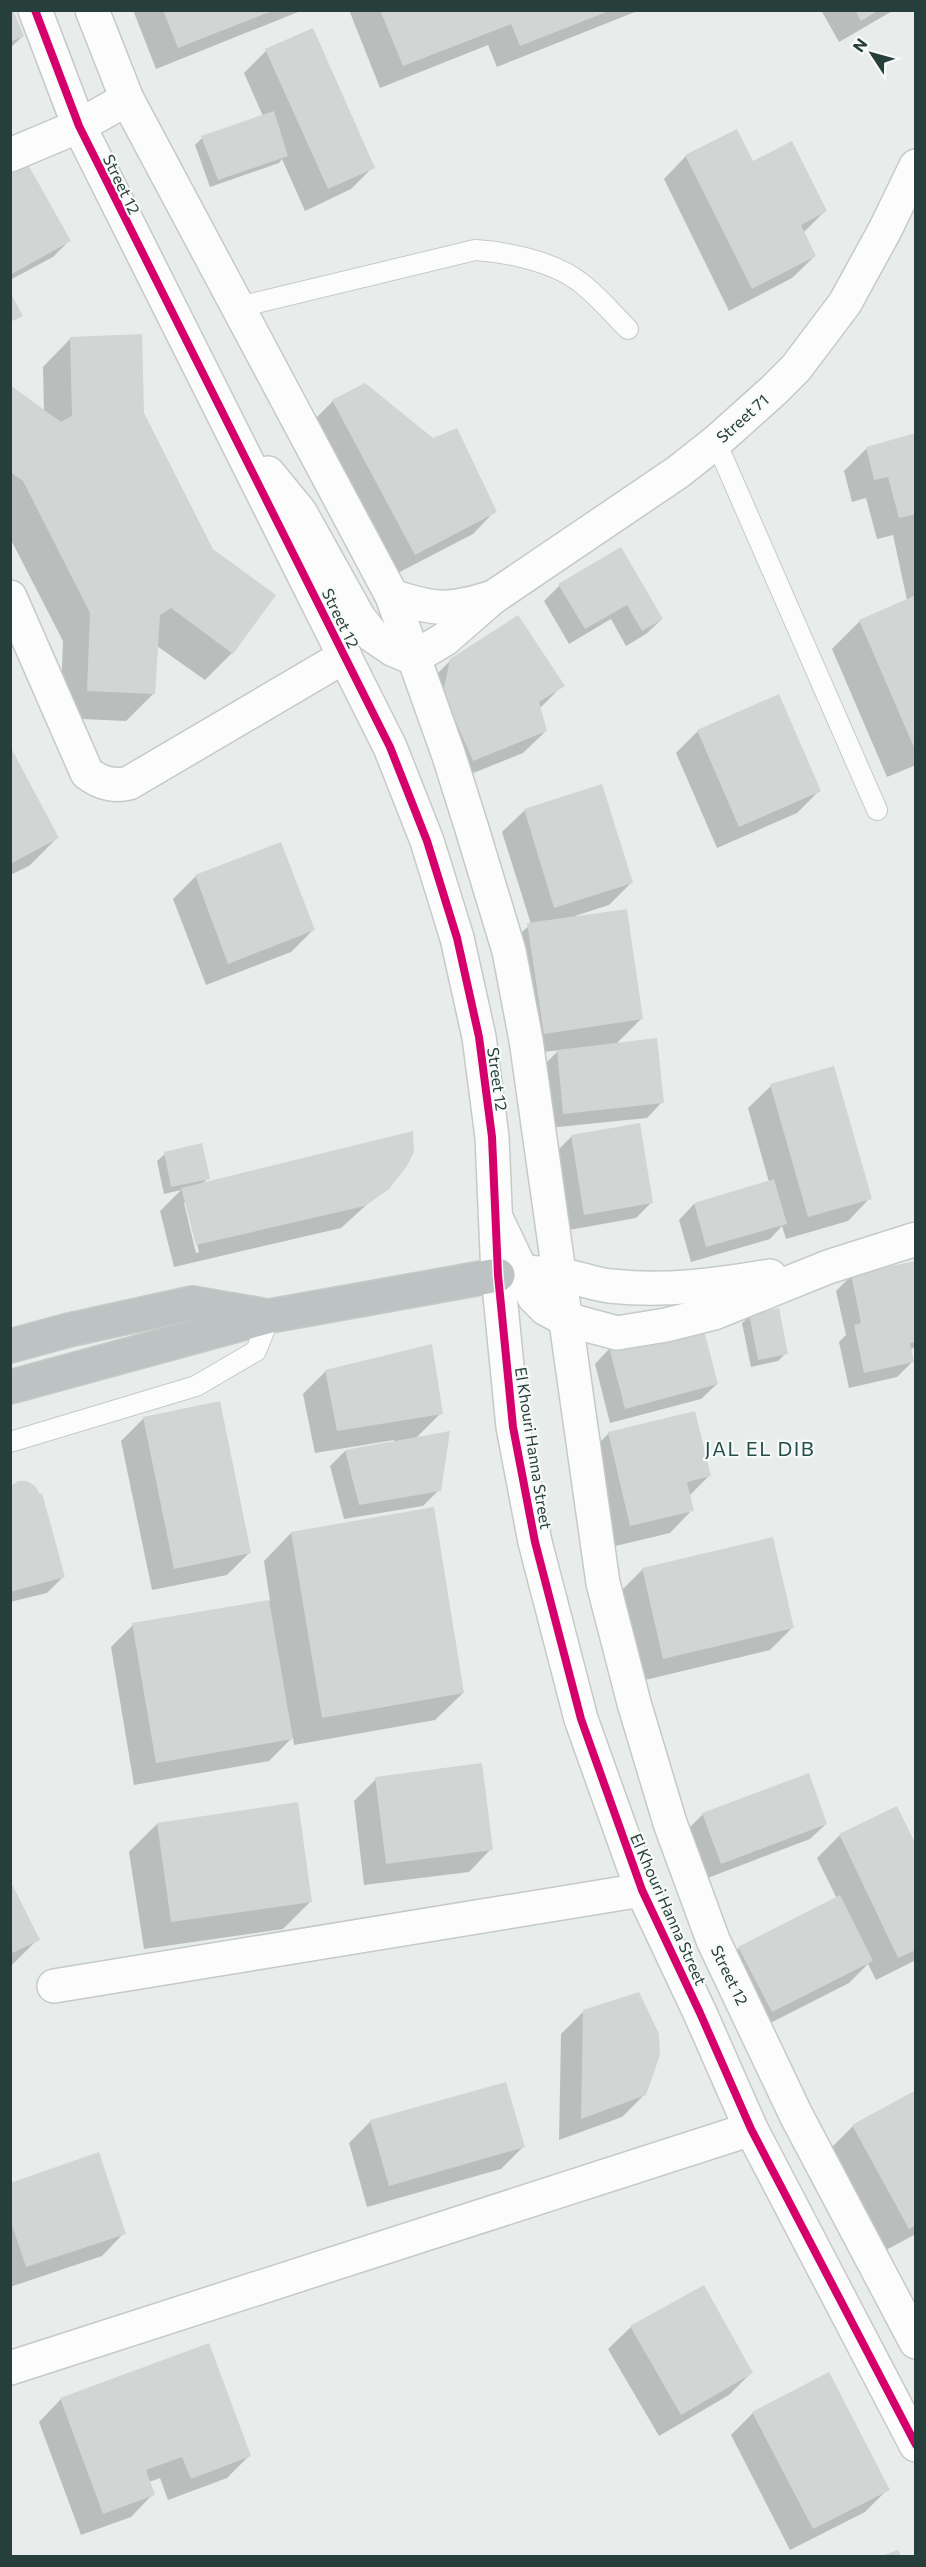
<svg xmlns="http://www.w3.org/2000/svg" width="926" height="2567" font-family="Commissioner,sans-serif">
  <style>
    .shadow { fill: #0003; fill-rule: evenodd }
    .building { fill: #d1d5d4 }
    .lines { fill: none; stroke-linecap: round; stroke-linejoin: round }
    .service-casing { stroke: #c5cac8; stroke-width: 22 }
    .minor-casing { stroke: #c5cac8; stroke-width: 36 }
    .tertiary-casing { stroke: #c5cac8; stroke-width: 36 }
    .secondary-casing { stroke: #c5cbc9; stroke-width: 36 }
    .motorway-casing { stroke: #c4cbc9; stroke-width: 36 }
    .service { stroke: #fcfcfc; stroke-width: 20 }
    .minor { stroke: #fcfcfc; stroke-width: 33 }
    .tertiary { stroke: #fcfcfc; stroke-width: 33 }
    .secondary { stroke: #fcfcfc; stroke-width: 33 }
    .motorway { stroke: #bdc3c2; stroke-width: 33 }
    .cycleway-casing { stroke: #f7faf9; stroke-width: 11 }
    .cycleway { stroke: #d6006c; stroke-width: 8 }
    .labels { text-anchor: middle; dominant-baseline: central; stroke-width: 4.5; stroke-linejoin: round; paint-order: stroke }
    .street-label { font-size: 16px; fill: #273f3a; stroke: #f7faf9 }
    .quarter-label { font-size: 20px; letter-spacing: 1.5px; fill: #244f48; stroke: #f7faf9 }
  </style>
  <rect width="100%" height="100%" fill="#e8edeb"/>
  <g class="shadow">
    <polygon points="10,10 23,36 10,48"/>
    <polygon points="133,10 303,10 156,69"/>
    <polygon points="349,10 640,10 497,67 488,45 380,88"/>
    <polygon points="821,10 894,10 839,42"/>
    <polygon points="266,51 373,167 351,189 305,211 282,159 279,163 210,187 195,145 202,138 263,116 244,73"/>
    <polygon points="686,156 752,163 825,211 803,233 815,256 792,278 729,311 664,179"/>
    <polygon points="10,173 69,241 53,257 10,280"/>
    <polygon points="70,339 143,414 232,653 205,680 157,646 154,693 126,721 60,718 63,641 10,538 10,386 44,411 43,367"/>
    <polygon points="333,401 495,511 473,534 392,576 311,423"/>
    <polygon points="916,435 916,765 887,777 832,649 860,621 907,600 893,535 877,539 866,498 852,502 844,471 867,448"/>
    <polygon points="621,549 662,619 646,634 626,646 611,619 569,644 544,601 559,586"/>
    <polygon points="451,660 563,685 540,708 546,731 523,753 451,782 428,683"/>
    <polygon points="698,731 819,791 797,813 717,848 676,753"/>
    <polygon points="10,749 57,838 29,866 10,875"/>
    <polygon points="525,810 631,883 609,905 575,916 641,1019 616,1044 662,1102 647,1118 548,1128 542,1067 559,1050 522,1055 506,946 531,924 502,832"/>
    <polygon points="196,876 313,930 291,952 206,985 173,899"/>
    <polygon points="771,1086 870,1198 848,1221 786,1239 782,1226 770,1239 691,1262 679,1220 694,1204 769,1182 748,1108"/>
    <polygon points="572,1136 651,1203 636,1218 569,1230 556,1152"/>
    <path d="M165 1154 208 1178 202 1184 395 1179 341 1228 174 1267 160 1211 181 1190 164 1194 157 1161ZM184 1203H187L199 1252 196 1253Z"/>
    <polygon points="916,1262 916,1345 910,1351 912,1362 897,1377 849,1388 839,1342 846,1335 836,1291 852,1275"/>
    <polygon points="750,1316 786,1353 778,1361 751,1367 742,1323"/>
    <polygon points="610,1348 717,1384 701,1399 610,1423 595,1364"/>
    <polygon points="326,1371 441,1413 415,1439 439,1490 423,1506 344,1519 330,1466 345,1451 394,1442 394,1440 315,1453 303,1394"/>
    <polygon points="144,1418 249,1553 227,1575 152,1590 121,1441"/>
    <polygon points="609,1433 709,1476 689,1496 692,1510 670,1533 607,1548 586,1456"/>
    <polygon points="10,1489 63,1577 47,1593 10,1602"/>
    <polygon points="291,1533 463,1693 435,1720 294,1745 293,1737 269,1761 134,1785 111,1647 133,1625 270,1601 264,1561"/>
    <polygon points="643,1569 792,1628 770,1650 641,1681 621,1591"/>
    <polygon points="376,1779 491,1849 469,1872 364,1885 354,1801"/>
    <polygon points="896,1808 916,1849 916,1960 876,1980 868,1964 849,1983 749,2034 717,1970 739,1948 837,1899 817,1858 839,1836"/>
    <polygon points="703,1814 826,1824 810,1839 705,1879 687,1830"/>
    <polygon points="157,1824 311,1901 283,1929 144,1949 129,1852"/>
    <polygon points="10,1883 38,1939 10,1967"/>
    <polygon points="584,2011 645,2094 622,2117 559,2140 561,2034"/>
    <polygon points="916,2092 916,2234 886,2250 831,2148 853,2126"/>
    <polygon points="371,2121 523,2147 501,2169 367,2207 349,2143"/>
    <polygon points="10,2184 124,2233 102,2256 10,2287"/>
    <polygon points="631,2327 751,2373 729,2395 659,2436 608,2349"/>
    <polygon points="61,2399 249,2456 227,2478 168,2500 160,2478 149,2482 153,2494 131,2517 81,2535 39,2422"/>
    <polygon points="753,2413 888,2489 865,2512 790,2550 731,2435"/>
  </g>
  <g class="building">
    <polygon points="10,10 13,10 24,36 10,42"/>
    <polygon points="163,10 272,10 272,11 178,48"/>
    <polygon points="380,10 609,10 609,11 520,46 511,24 403,66"/>
    <polygon points="855,10 879,10 861,21"/>
    <polygon points="313,28 375,168 328,189 265,49"/>
    <polygon points="274,111 288,156 218,180 201,136"/>
    <polygon points="737,129 753,161 792,141 827,211 801,225 816,256 752,289 685,155"/>
    <polygon points="27,163 71,241 10,275 10,172"/>
    <polygon points="10,292 23,316 10,322"/>
    <polygon points="142,334 144,413 213,549 276,595 233,654 171,608 160,615 155,694 87,691 90,613 23,481 10,472 10,385 61,422 72,416 70,337"/>
    <polygon points="365,383 433,438 457,428 497,512 415,555 332,400"/>
    <polygon points="916,433 916,514 899,518 888,477 874,480 866,447"/>
    <polygon points="621,547 663,619 642,631 627,605 585,629 558,584"/>
    <polygon points="916,595 916,752 859,620"/>
    <polygon points="518,615 565,686 539,702 547,731 473,761 443,692 450,659"/>
    <polygon points="779,694 821,791 739,827 697,730"/>
    <polygon points="10,746 59,838 10,864"/>
    <polygon points="602,784 633,883 554,908 524,809"/>
    <polygon points="281,842 315,930 228,964 195,875"/>
    <polygon points="627,909 643,1019 544,1034 527,923"/>
    <polygon points="657,1038 664,1103 563,1114 557,1050"/>
    <polygon points="834,1066 872,1199 808,1217 770,1084"/>
    <polygon points="640,1123 653,1203 584,1215 571,1135"/>
    <polygon points="413,1131 414,1152 407,1166 389,1189 365,1206 196,1245 181,1188"/>
    <polygon points="202,1143 210,1179 171,1187 164,1152"/>
    <polygon points="774,1179 787,1224 706,1247 694,1203"/>
    <polygon points="916,1261 916,1342 910,1343 914,1362 864,1373 854,1325 861,1323 851,1274"/>
    <polygon points="779,1308 788,1354 758,1360 749,1314"/>
    <polygon points="702,1323 718,1384 625,1409 609,1347"/>
    <polygon points="432,1344 443,1414 337,1431 325,1370"/>
    <polygon points="220,1401 251,1553 174,1569 143,1417"/>
    <polygon points="695,1411 711,1476 687,1482 694,1511 630,1526 608,1432"/>
    <polygon points="450,1431 441,1491 359,1505 345,1450"/>
    <polygon points="18,1481 27,1481 35,1486 40,1494 42,1493 65,1577 10,1592 10,1487"/>
    <polygon points="434,1507 464,1693 322,1718 291,1532"/>
    <polygon points="773,1537 794,1628 663,1659 642,1568"/>
    <polygon points="269,1600 293,1739 156,1763 132,1623"/>
    <polygon points="482,1763 493,1850 386,1864 375,1777"/>
    <polygon points="809,1773 827,1824 721,1864 702,1813"/>
    <polygon points="298,1802 312,1902 171,1922 157,1823"/>
    <polygon points="897,1806 916,1845 916,1950 898,1958 839,1834"/>
    <polygon points="10,1880 40,1940 10,1954"/>
    <polygon points="840,1895 873,1961 772,2012 738,1947"/>
    <polygon points="639,1992 659,2034 660,2055 646,2095 581,2119 583,2010"/>
    <polygon points="506,2082 525,2147 389,2186 370,2120"/>
    <polygon points="916,2090 916,2225 909,2229 852,2125"/>
    <polygon points="99,2152 126,2234 26,2267 10,2219 10,2183"/>
    <polygon points="704,2285 753,2373 681,2415 630,2326"/>
    <polygon points="209,2343 251,2456 191,2479 182,2457 146,2470 155,2495 103,2514 60,2398"/>
    <polygon points="829,2372 890,2490 813,2529 752,2412"/>
    <polygon points="898,2550 901,2556 881,2556"/>
  </g>
  <g class="lines">
    <g class="service-casing">
      <g id="service">
        <path d="M239 307 475 250C508 252 555 262 581 283 598 296 613 314 628 329"/>
        <polyline points="716,442 877,810"/>
        <polyline points="10,1442 196,1386 256,1351 270,1316"/>
      </g>
    </g>
    <g class="minor-casing">
      <g id="minor">
        <path d="M392 596C434 610 448 611 490 598"/>
        <path d="M10 597 87 773C100 783 113 787 129 783L345 656"/>
        <polyline points="413,658 445,639 492,598 678,472 716,442 774,390 796,368 845,303 885,230 916,166"/>
        <polyline points="54,1986 642,1890"/>
        <polyline points="10,2368 751,2129"/>
      </g>
    </g>
    <g class="tertiary-casing">
      <g id="tertiary">
        <polyline points="35,10 79,126 390,747 427,841 457,938 479,1037 492,1137 498,1275 513,1427 535,1542 581,1719 642,1890 700,2013 751,2129 916,2445"/>
        <polyline points="92,10 127,99 392,596 449,756 472,829 509,951 526,1040 603,1583 634,1703 670,1823 713,1940 796,2115 916,2342"/>
        <polyline points="10,155 79,126 127,99"/>
        <polyline points="268,473 300,512 359,618 373,636 392,649 413,658"/>
      </g>
    </g>
    <g class="secondary-casing">
      <g id="secondary">
        <polyline points="496,1218 534,1297 546,1309 565,1319 617,1333 666,1325 714,1313 828,1267 916,1239"/>
        <path d="M506 1274C524 1272 543 1272 561 1275 577 1277 593 1284 610 1286 665 1292 716 1285 770 1276"/>
      </g>
    </g>
    <g class="motorway-casing">
      <g id="motorway">
        <polyline points="10,1346 69,1330 192,1303 262,1315"/>
        <polyline points="10,1387 270,1316 498,1275"/>
      </g>
    </g>
    <use href="#service" class="service"/>
    <use href="#minor" class="minor"/>
    <use href="#tertiary" class="tertiary"/>
    <use href="#secondary" class="secondary"/>
    <use href="#motorway" class="motorway"/>
    <g class="cycleway-casing">
      <polyline id="cycleway" points="35,10 79,126 390,747 427,841 457,938 479,1037 492,1137 498,1275 513,1427 535,1542 581,1719 642,1890 700,2013 751,2129 916,2445"/>
    </g>
    <use href="#cycleway" class="cycleway"/>
  </g>
  <g class="labels">
    <g class="street-label">
      <text transform="translate(122 184) rotate(64)">Street 12</text>
      <text transform="translate(742 418) rotate(-42)">Street 71</text>
      <text transform="translate(341 618) rotate(64)">Street 12</text>
      <text transform="translate(498 1079) rotate(82)">Street 12</text>
      <text transform="translate(534 1448) rotate(81)">El Khouri Hanna Street</text>
      <text transform="translate(669 1909) rotate(66)">El Khouri Hanna Street</text>
      <text transform="translate(730 1975) rotate(64)">Street 12</text>
    </g>
    <g class="quarter-label">
      <text x="760" y="1448">JAL EL DIB</text>
    </g>
  </g>
  <rect width="926" height="2567" fill="none" stroke="#273f3a" stroke-width="24"/>
  <g transform="translate(872 54) rotate(306)" stroke="#f7faf9" stroke-width="4.5" paint-order="stroke">
  <path d="M0-4.5L10 22L0 15L-10 22Z" fill="#273f3a"/>
  <text y="-9" font-size="16" font-weight="bold" text-anchor="middle" fill="#273f3a">N</text>
  </g>
</svg>
